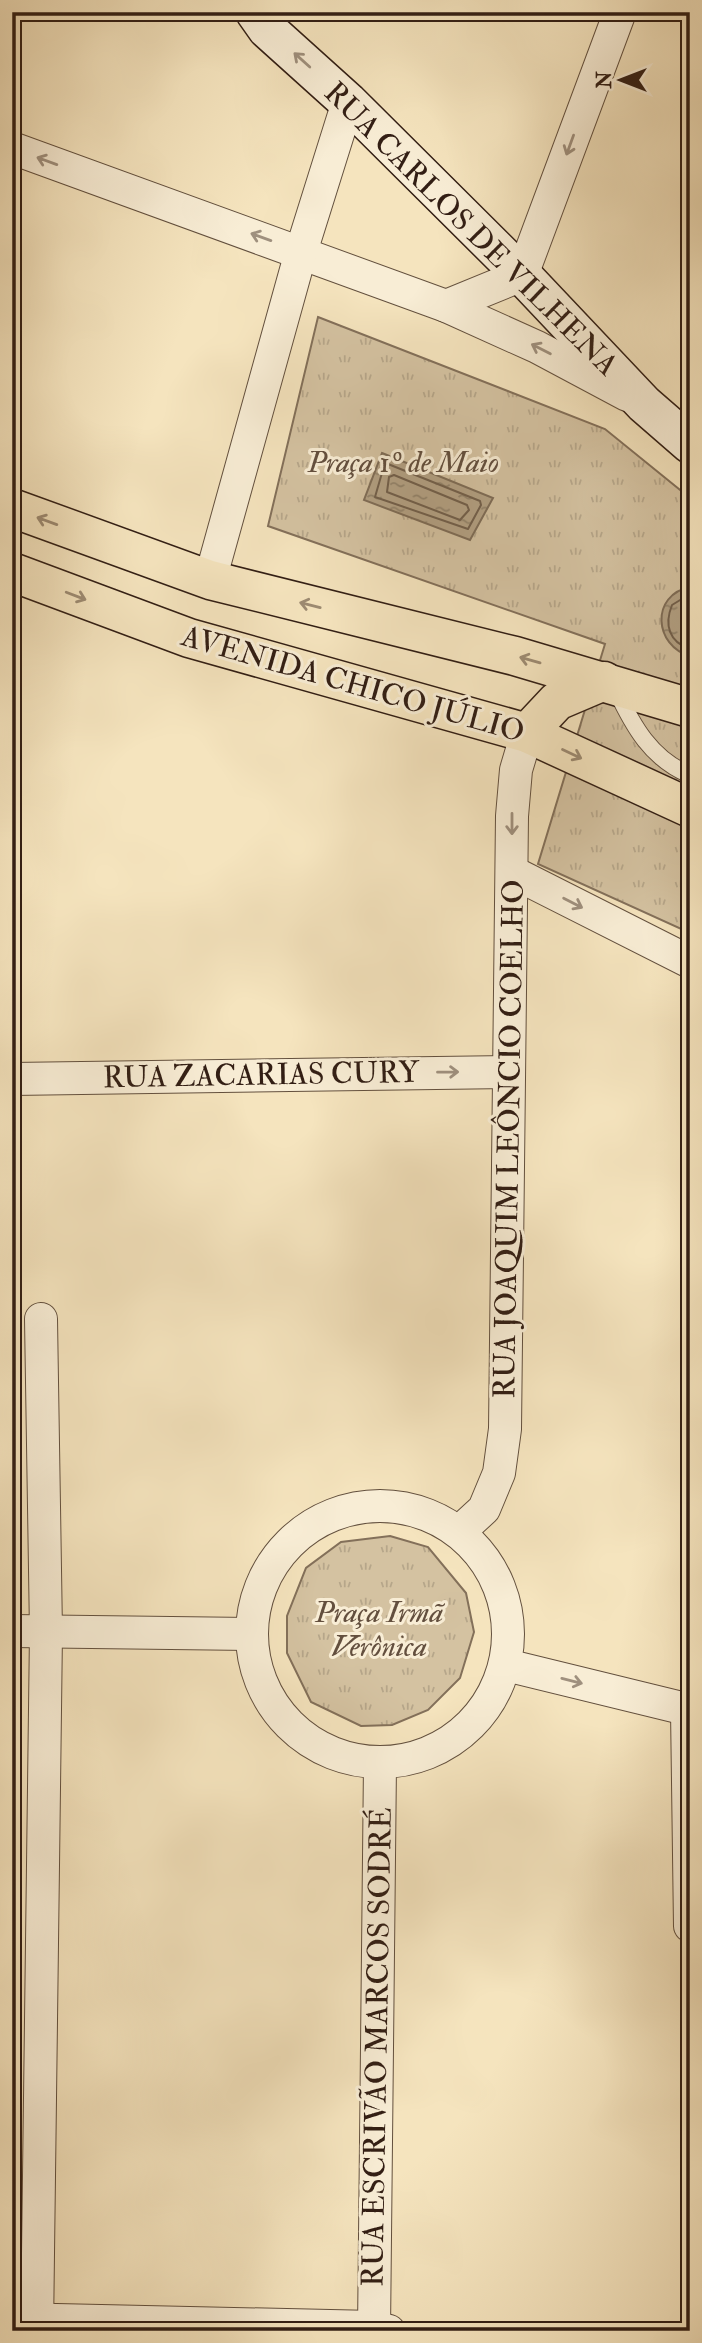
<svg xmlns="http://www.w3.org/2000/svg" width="702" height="2343" font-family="'IM FELL Double Pica',serif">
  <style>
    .grass { fill: url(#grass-tufts); stroke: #83705a; stroke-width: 2 }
    .water { fill: url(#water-ripples); stroke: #7f6d57; stroke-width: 2 }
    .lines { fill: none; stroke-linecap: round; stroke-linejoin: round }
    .shore { stroke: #72604c; stroke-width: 2 }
    .lane-casing { stroke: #63503e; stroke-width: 18 }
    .street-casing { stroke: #63503e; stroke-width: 34 }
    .secondary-casing { stroke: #321e14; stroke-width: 41 }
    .primary-casing { stroke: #321e14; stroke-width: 41 }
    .lane { stroke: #f8edd5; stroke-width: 16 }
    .street { stroke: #f8edd5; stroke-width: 32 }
    .secondary { stroke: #f8edd5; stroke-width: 38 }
    .primary { stroke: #f5e4be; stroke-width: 38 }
    .oneway { stroke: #9f907e }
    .oneway2 { stroke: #9d8b72 }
    .labels { text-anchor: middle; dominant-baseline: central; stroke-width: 6; stroke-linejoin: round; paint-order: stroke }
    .street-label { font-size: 30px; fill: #321e14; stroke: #f8edd5 }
    .park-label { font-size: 30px; font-style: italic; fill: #634f3e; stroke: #f8edd5 }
  </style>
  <defs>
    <pattern id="grass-tufts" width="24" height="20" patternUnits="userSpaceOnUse" patternTransform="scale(1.75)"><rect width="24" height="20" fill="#d4c2a1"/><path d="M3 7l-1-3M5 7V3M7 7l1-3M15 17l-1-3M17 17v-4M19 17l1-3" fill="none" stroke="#b6a68a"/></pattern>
    <pattern id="water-ripples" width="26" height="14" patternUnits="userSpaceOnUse" patternTransform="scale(1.75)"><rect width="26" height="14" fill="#b3a184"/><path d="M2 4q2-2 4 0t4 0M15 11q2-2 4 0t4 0" fill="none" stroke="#92836b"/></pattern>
  </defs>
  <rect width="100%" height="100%" fill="#f5e4be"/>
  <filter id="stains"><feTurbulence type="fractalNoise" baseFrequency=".00286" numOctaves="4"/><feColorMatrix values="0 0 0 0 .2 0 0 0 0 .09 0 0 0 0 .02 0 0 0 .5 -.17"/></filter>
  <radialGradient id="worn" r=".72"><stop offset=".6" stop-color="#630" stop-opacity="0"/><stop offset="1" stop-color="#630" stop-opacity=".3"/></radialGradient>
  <g class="grass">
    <polygon points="318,317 605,429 690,498 690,933 538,864 605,644 268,526"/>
    <polygon points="390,1536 428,1547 466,1593 474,1632 460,1678 428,1710 392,1725 361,1726 311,1702 287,1653 287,1616 306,1568 341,1542"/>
  </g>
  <g class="water">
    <polygon points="382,453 493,498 470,540 364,500"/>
    <path d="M690 587V656C654 646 650 595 690 587Z"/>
  </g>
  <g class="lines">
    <g class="shore">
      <polygon points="388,464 480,501 481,505 468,529 375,497 384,466"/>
      <polygon points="394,475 467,505 469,510 460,520 387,492 389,477"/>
      <path d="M690 594 672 605C664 625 669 642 690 649"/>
    </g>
    <g class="lane-casing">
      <path id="lane" d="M616 690C633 726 651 759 690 775"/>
    </g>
    <g class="street-casing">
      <g id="street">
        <polyline points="12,148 446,306 537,347 627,395"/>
        <polyline points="446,306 522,275 620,12"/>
        <polyline points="210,580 301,252 348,102"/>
        <polyline points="512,872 690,962"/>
        <polyline points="12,1079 509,1072"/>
        <circle cx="380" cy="1634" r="128"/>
        <polyline points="459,1532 484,1509 499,1473 505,1429 512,816 516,770 527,733"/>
        <polyline points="12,1631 250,1634"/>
        <polyline points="506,1665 690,1710"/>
        <polyline points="687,1710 690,1926"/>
        <polyline points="12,2319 374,2327 389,2331"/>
        <polyline points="37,2331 46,1632 41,1319"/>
        <polyline points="374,2331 380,1763"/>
      </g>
    </g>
    <g class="secondary-casing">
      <polyline id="secondary" points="255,12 267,29 348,102 522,275 644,404 690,444"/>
    </g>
    <g class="primary-casing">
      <g id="primary">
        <polyline points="12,508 210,580 515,656 690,708"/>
        <polyline points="12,572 189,638 527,733 690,808"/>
        <polyline points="527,733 557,701 604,681"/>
      </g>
    </g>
    <use href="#lane" class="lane"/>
    <use href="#street" class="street"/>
    <use href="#secondary" class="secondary"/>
    <use href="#primary" class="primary"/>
  </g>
  <defs><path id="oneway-shaft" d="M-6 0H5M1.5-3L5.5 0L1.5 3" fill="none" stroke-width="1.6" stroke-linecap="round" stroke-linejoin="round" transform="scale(1.75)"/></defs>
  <g class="oneway">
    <use href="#oneway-shaft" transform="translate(302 60) rotate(-138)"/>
    <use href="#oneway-shaft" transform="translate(570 145) rotate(110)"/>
    <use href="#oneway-shaft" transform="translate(47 161) rotate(-160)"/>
    <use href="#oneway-shaft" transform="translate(261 237) rotate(-160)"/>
    <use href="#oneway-shaft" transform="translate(541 349) rotate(-153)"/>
    <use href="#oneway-shaft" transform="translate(512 824) rotate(90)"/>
    <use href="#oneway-shaft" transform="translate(573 903) rotate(27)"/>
    <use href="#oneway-shaft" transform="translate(448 1072) rotate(-1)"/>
    <use href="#oneway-shaft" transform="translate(572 1681) rotate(14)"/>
  </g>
  <g class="oneway2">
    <use href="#oneway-shaft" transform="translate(47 521) rotate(-160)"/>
    <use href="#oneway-shaft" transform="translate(76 596) rotate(21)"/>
    <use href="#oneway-shaft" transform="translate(310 605) rotate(-166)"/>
    <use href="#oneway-shaft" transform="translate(530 660) rotate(-164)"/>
    <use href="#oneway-shaft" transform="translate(572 754) rotate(25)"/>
  </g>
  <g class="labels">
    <g class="street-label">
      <text transform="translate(471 229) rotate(45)">RUA CARLOS DE VILHENA</text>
      <text transform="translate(353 684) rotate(16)">AVENIDA CHICO JÚLIO</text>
      <text transform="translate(261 1075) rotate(-1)">RUA ZACARIAS CURY</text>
      <text transform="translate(509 1139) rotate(-89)">RUA JOAQUIM LEÔNCIO COELHO</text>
      <text transform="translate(377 2047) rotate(-89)">RUA ESCRIVÃO MARCOS SODRÉ</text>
    </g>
    <g class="park-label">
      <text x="403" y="462">Praça 1º de Maio</text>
      <text x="379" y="1612">Praça Irmã<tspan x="379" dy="34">Verônica</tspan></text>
    </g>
  </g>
  <rect width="702" height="2343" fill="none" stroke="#f5e4be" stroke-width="42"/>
  <rect x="14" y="14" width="674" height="2315" fill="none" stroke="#321e14" stroke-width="3.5"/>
  <rect x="21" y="21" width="660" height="2301" fill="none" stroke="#321e14" stroke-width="2"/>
  <g transform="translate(621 80) rotate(270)" stroke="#f8edd5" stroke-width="5" paint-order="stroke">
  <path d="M0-5L12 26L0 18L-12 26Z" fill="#321e14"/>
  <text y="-10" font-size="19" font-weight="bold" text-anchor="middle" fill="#321e14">N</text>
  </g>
  <rect width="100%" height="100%" filter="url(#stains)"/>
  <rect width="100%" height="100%" fill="url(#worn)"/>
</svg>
